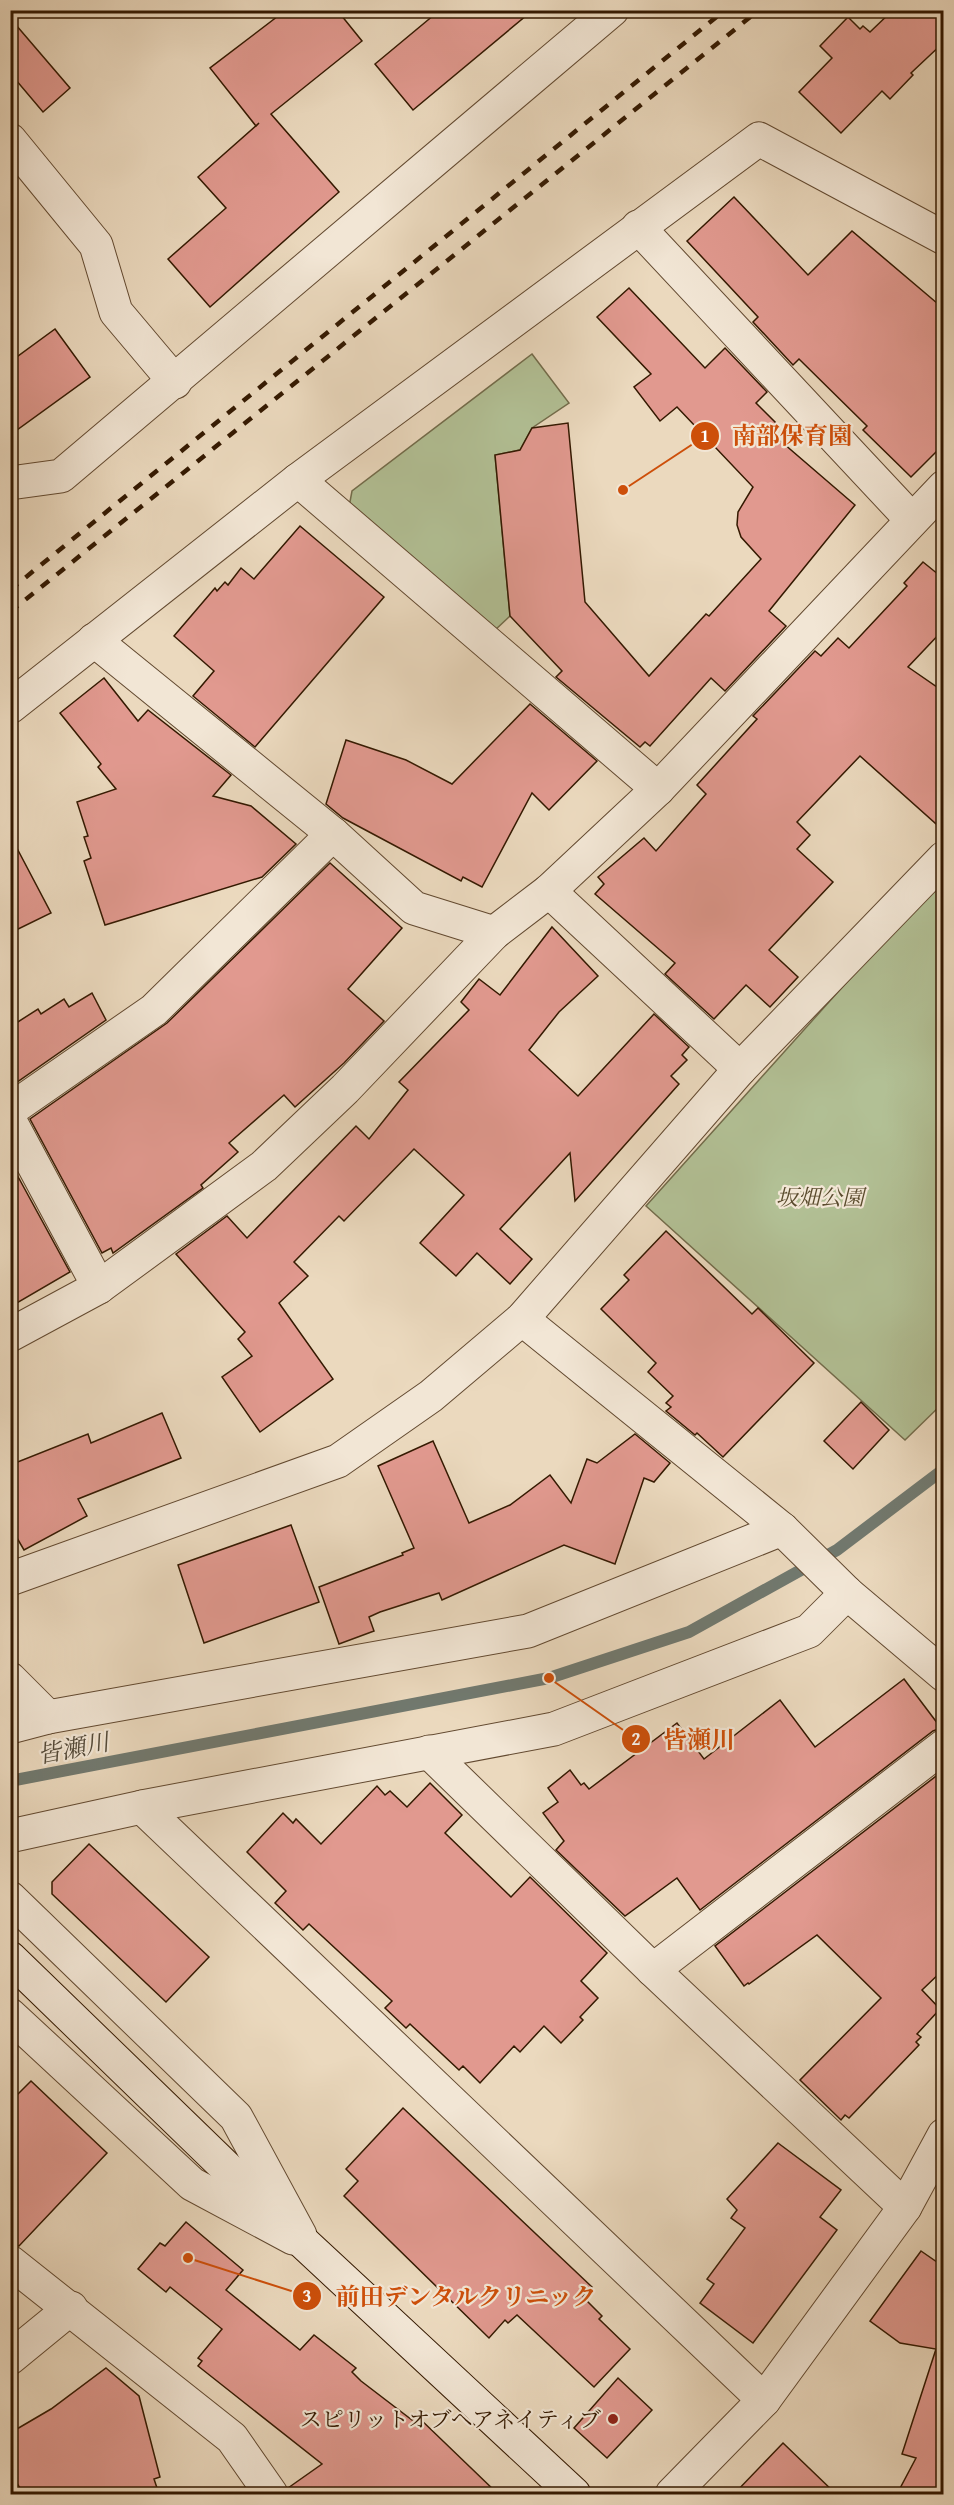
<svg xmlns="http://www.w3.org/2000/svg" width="954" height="2505" font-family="'Gentium Book Plus','Noto Serif JP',serif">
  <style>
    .green { fill: #b2c095; stroke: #736c4b; stroke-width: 1.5 }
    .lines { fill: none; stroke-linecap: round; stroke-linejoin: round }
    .stream { stroke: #71796f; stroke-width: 12 }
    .building { fill: #e1998f; stroke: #341901; stroke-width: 1.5 }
    .street-casing { stroke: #624930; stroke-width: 35 }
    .secondary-casing { stroke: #341901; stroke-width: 35 }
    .street { stroke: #f2e6d5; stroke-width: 33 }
    .secondary { stroke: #f2e6d5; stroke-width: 33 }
    .rail { stroke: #341901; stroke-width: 4.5; stroke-dasharray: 10 10; stroke-linecap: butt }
    .poi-dot { fill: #8f2418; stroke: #f2e6d5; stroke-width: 2 }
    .labels { text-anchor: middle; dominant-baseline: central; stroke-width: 4.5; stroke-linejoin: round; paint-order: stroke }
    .park-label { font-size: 22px; font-style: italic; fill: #5a4b2d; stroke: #f2e6d5 }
    .poi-label { font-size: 22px; fill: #341901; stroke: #f2e6d5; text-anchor: end }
    .water-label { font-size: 24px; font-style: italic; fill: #534938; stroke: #f2e6d5 }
    .leader { fill: none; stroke: #cd4f0a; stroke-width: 2 }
    .callout-dot { fill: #cd4f0a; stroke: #f2e6d5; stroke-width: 2 }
    .mark-label { font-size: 18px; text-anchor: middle; font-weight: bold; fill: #fff }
    .callout-label { font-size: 24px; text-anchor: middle; font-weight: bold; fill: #cd4f0a; stroke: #f2e6d5; stroke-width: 4.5; stroke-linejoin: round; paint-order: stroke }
  </style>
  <rect width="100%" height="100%" fill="#ebd9be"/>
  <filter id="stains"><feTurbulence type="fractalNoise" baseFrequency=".00333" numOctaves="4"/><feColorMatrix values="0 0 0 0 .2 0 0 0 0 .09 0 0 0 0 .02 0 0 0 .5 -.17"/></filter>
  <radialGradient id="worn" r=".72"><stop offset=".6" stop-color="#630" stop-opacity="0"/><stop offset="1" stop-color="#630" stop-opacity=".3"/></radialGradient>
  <g class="green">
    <polygon points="532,354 569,403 532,428 520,450 495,455 510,616 494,631 349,507 352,491"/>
    <polygon points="933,886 943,892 943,1403 905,1440 646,1206"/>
  </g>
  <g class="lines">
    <polyline class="stream" points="10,1781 549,1678 689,1632 837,1550 944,1469"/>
  </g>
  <g class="building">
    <polygon points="286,10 337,10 362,41 271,114 339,192 210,307 168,259 226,208 198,177 259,123 256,126 210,68"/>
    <polygon points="440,10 533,10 413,110 375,64"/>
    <polygon points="893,10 944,10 944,42 911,73 913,75 890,99 882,91 841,133 799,92 832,58 820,46 848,17 860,29 863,26 870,32"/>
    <polygon points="10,18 70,88 43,112 10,73"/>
    <polygon points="734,197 808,275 852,231 944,309 944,444 911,477 863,430 867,426 799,359 793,365 753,322 758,317 687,241"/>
    <polygon points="629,288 705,368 725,348 767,392 756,403 777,424 769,431 855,505 769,611 786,626 725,691 711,678 650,746 645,742 640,747 556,677 562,671 510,616 495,455 520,450 532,428 568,423 585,602 649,676 706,614 709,616 761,559 741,537 737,525 738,512 753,487 677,407 660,421 634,387 651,374 597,317"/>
    <polygon points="55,329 90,377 10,435 10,362"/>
    <polygon points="300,526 384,597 255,747 193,696 214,671 174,636 215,588 217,591 225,582 228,585 241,568 254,579"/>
    <polygon points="923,562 944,579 944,629 908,667 944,692 944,831 860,756 797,822 810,835 797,849 833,882 769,950 798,977 770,1007 746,985 714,1019 665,974 675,963 595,894 604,884 598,877 644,838 656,851 706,794 697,785 757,719 753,716 815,651 821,656 838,638 849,648 907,586 904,583"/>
    <polygon points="104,678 138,721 148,710 231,775 213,796 251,806 296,844 262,877 105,925 84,861 91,858 84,837 88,836 77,802 116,789 98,767 101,764 60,713"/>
    <polygon points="530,704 597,761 549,810 532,793 482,887 463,877 461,881 343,818 326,804 346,740 406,760 452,784"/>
    <polygon points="10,835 51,913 10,933"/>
    <polygon points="330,863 402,928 348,989 384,1021 344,1063 295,1107 284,1095 229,1143 238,1152 201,1185 203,1188 113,1253 111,1248 102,1253 30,1119 167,1023"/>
    <polygon points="552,927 598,976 559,1012 529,1050 578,1096 654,1014 689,1047 682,1055 687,1060 671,1076 679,1084 575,1201 570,1153 500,1229 532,1259 510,1284 477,1253 456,1276 420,1243 464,1195 414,1149 344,1221 339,1216 294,1262 308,1276 279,1303 333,1379 260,1432 222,1377 252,1356 238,1339 245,1332 176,1254 227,1216 247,1238 356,1126 369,1139 408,1090 399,1082 469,1010 461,1002 479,979 500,995"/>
    <polygon points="92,993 106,1020 10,1087 10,1027 38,1009 41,1014 64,999 69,1007"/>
    <polygon points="10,1162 70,1272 10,1307"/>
    <polygon points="666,1231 752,1314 758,1308 814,1363 723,1457 697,1433 695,1435 666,1411 671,1407 666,1403 673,1396 648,1372 656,1363 601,1309 629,1280 624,1275"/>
    <polygon points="861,1402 889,1430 853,1469 824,1441"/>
    <polygon points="162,1413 181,1458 78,1499 87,1516 24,1550 10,1526 10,1465 88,1434 91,1443"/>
    <polygon points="635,1434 670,1463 654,1482 644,1478 615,1564 564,1545 442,1600 439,1593 380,1612 369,1617 374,1631 339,1644 319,1587 403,1555 402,1553 414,1548 378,1466 433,1441 469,1523 510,1505 550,1475 571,1503 587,1459 597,1463"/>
    <polygon points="291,1525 319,1602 204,1643 178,1565"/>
    <polygon points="904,1679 941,1728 933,1731 700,1910 677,1878 625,1916 556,1850 564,1841 543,1813 558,1802 548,1788 570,1770 581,1785 584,1783 589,1789 677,1723 704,1759 780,1700 815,1747"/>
    <polygon points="944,1770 944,1969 922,1990 940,2009 917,2034 921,2037 916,2042 919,2045 849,2118 845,2115 841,2120 800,2080 881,1998 817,1935 749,1984 748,1983 744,1986 715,1946"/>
    <polygon points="430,1783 462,1815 445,1833 511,1897 530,1877 607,1953 581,1981 598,1998 580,2017 583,2020 561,2043 544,2026 520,2052 514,2046 480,2083 463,2066 459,2070 410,2024 406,2028 385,2008 392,2001 309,1924 303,1930 275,1903 286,1891 247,1852 283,1813 293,1823 296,1819 321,1844 377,1786 385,1795 390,1791 407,1807"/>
    <polygon points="89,1844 209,1957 166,2002 52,1894 52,1882"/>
    <polygon points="31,2081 107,2153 19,2246 10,2244 10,2102"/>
    <polygon points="403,2108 592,2287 583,2297 602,2316 599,2319 630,2349 594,2387 517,2315 508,2323 505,2320 489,2338 344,2196 358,2181 346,2169"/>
    <polygon points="778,2143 841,2190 820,2217 837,2230 753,2343 700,2303 714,2284 707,2279 745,2228 731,2218 737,2210 727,2199"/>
    <polygon points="186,2222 243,2270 226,2290 300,2350 314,2335 356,2368 352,2372 361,2381 412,2420 416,2415 498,2494 289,2494 288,2488 322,2464 198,2366 202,2361 198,2358 222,2329 170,2287 166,2292 138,2269 160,2243 165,2246"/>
    <polygon points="921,2251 944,2267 944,2494 897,2494 916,2458 902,2454 936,2349 900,2343 870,2321"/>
    <polygon points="106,2368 139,2396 160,2477 154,2479 159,2494 24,2494 10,2473 10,2433 51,2409"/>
    <polygon points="618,2378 652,2410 607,2458 574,2428"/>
    <polygon points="783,2443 836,2494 734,2494"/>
  </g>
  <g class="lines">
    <g class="street-casing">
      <g id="street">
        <polyline points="10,140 96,245 116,312 175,382"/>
        <polyline points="638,227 912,520"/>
        <polyline points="298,480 658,789"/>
        <polyline points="10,483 61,476 612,10"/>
        <polyline points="94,640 333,834 414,908 494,933"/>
        <polyline points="10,707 298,480 759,139 944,238"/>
        <polyline points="549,891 740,1069"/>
        <polyline points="10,1110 154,1010 333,834"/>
        <polyline points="10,1121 99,1287"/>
        <polyline points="522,1319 782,1529 847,1593 944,1675"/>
        <polyline points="10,1335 99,1287 264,1166 345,1089 494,933 549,891 658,789 944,487"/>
        <polyline points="10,1579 338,1461 431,1396 522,1319 740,1069 944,858"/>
        <polyline points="10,1679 48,1717"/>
        <polyline points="10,1727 48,1717 528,1631 782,1529"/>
        <polyline points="429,1752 653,1970 905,2207"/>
        <polyline points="142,1807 764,2400"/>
        <polyline points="10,1836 142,1807 554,1729 809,1631 847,1593"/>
        <polyline points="10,1898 236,2117 300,2235"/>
        <polyline points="653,1970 944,1746"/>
        <polyline points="10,2015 192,2184 293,2238"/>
        <polyline points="10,2262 232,2438 271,2494"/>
        <polyline points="10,2358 71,2308"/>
        <polyline points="672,2494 764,2400 905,2207 944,2135"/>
      </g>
    </g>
    <g class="secondary-casing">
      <polyline id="secondary" points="10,1958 305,2244 574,2494"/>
    </g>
    <use href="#street" class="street"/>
    <use href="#secondary" class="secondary"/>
    <g class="rail">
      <polyline points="10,590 725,10"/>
      <polyline points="10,612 759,10"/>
    </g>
  </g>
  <circle class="poi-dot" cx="613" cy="2419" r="6"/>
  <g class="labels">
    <g class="park-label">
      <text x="820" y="1197">坂畑公園</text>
    </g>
    <g class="poi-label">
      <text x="601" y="2419">スピリットオブヘアネイティブ</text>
    </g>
    <g class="water-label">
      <text transform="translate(73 1748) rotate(-11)">皆瀬川</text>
    </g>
  </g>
  <path class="leader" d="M623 490L705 436M549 1678L636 1739M188 2258L307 2296"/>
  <g class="callout-dot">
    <circle cx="623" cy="490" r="6"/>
    <circle cx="549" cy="1678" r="6"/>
    <circle cx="188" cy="2258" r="6"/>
    <circle cx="705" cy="436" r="15"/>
    <circle cx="636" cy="1739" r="15"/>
    <circle cx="307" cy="2296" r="15"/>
  </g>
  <g class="mark-label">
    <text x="705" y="442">1</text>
    <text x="636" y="1745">2</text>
    <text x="307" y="2302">3</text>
  </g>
  <g class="callout-label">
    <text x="792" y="444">南部保育園</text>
    <text x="699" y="1748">皆瀬川</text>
    <text x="466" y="2305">前田デンタルクリニック</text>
  </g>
  <rect width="954" height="2505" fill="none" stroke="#ebd9be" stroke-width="36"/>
  <rect x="12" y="12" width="930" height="2481" fill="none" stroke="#341901" stroke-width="3"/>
  <rect x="18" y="18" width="918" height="2469" fill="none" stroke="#341901" stroke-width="1.5"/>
  <rect width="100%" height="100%" filter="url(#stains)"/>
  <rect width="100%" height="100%" fill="url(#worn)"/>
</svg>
